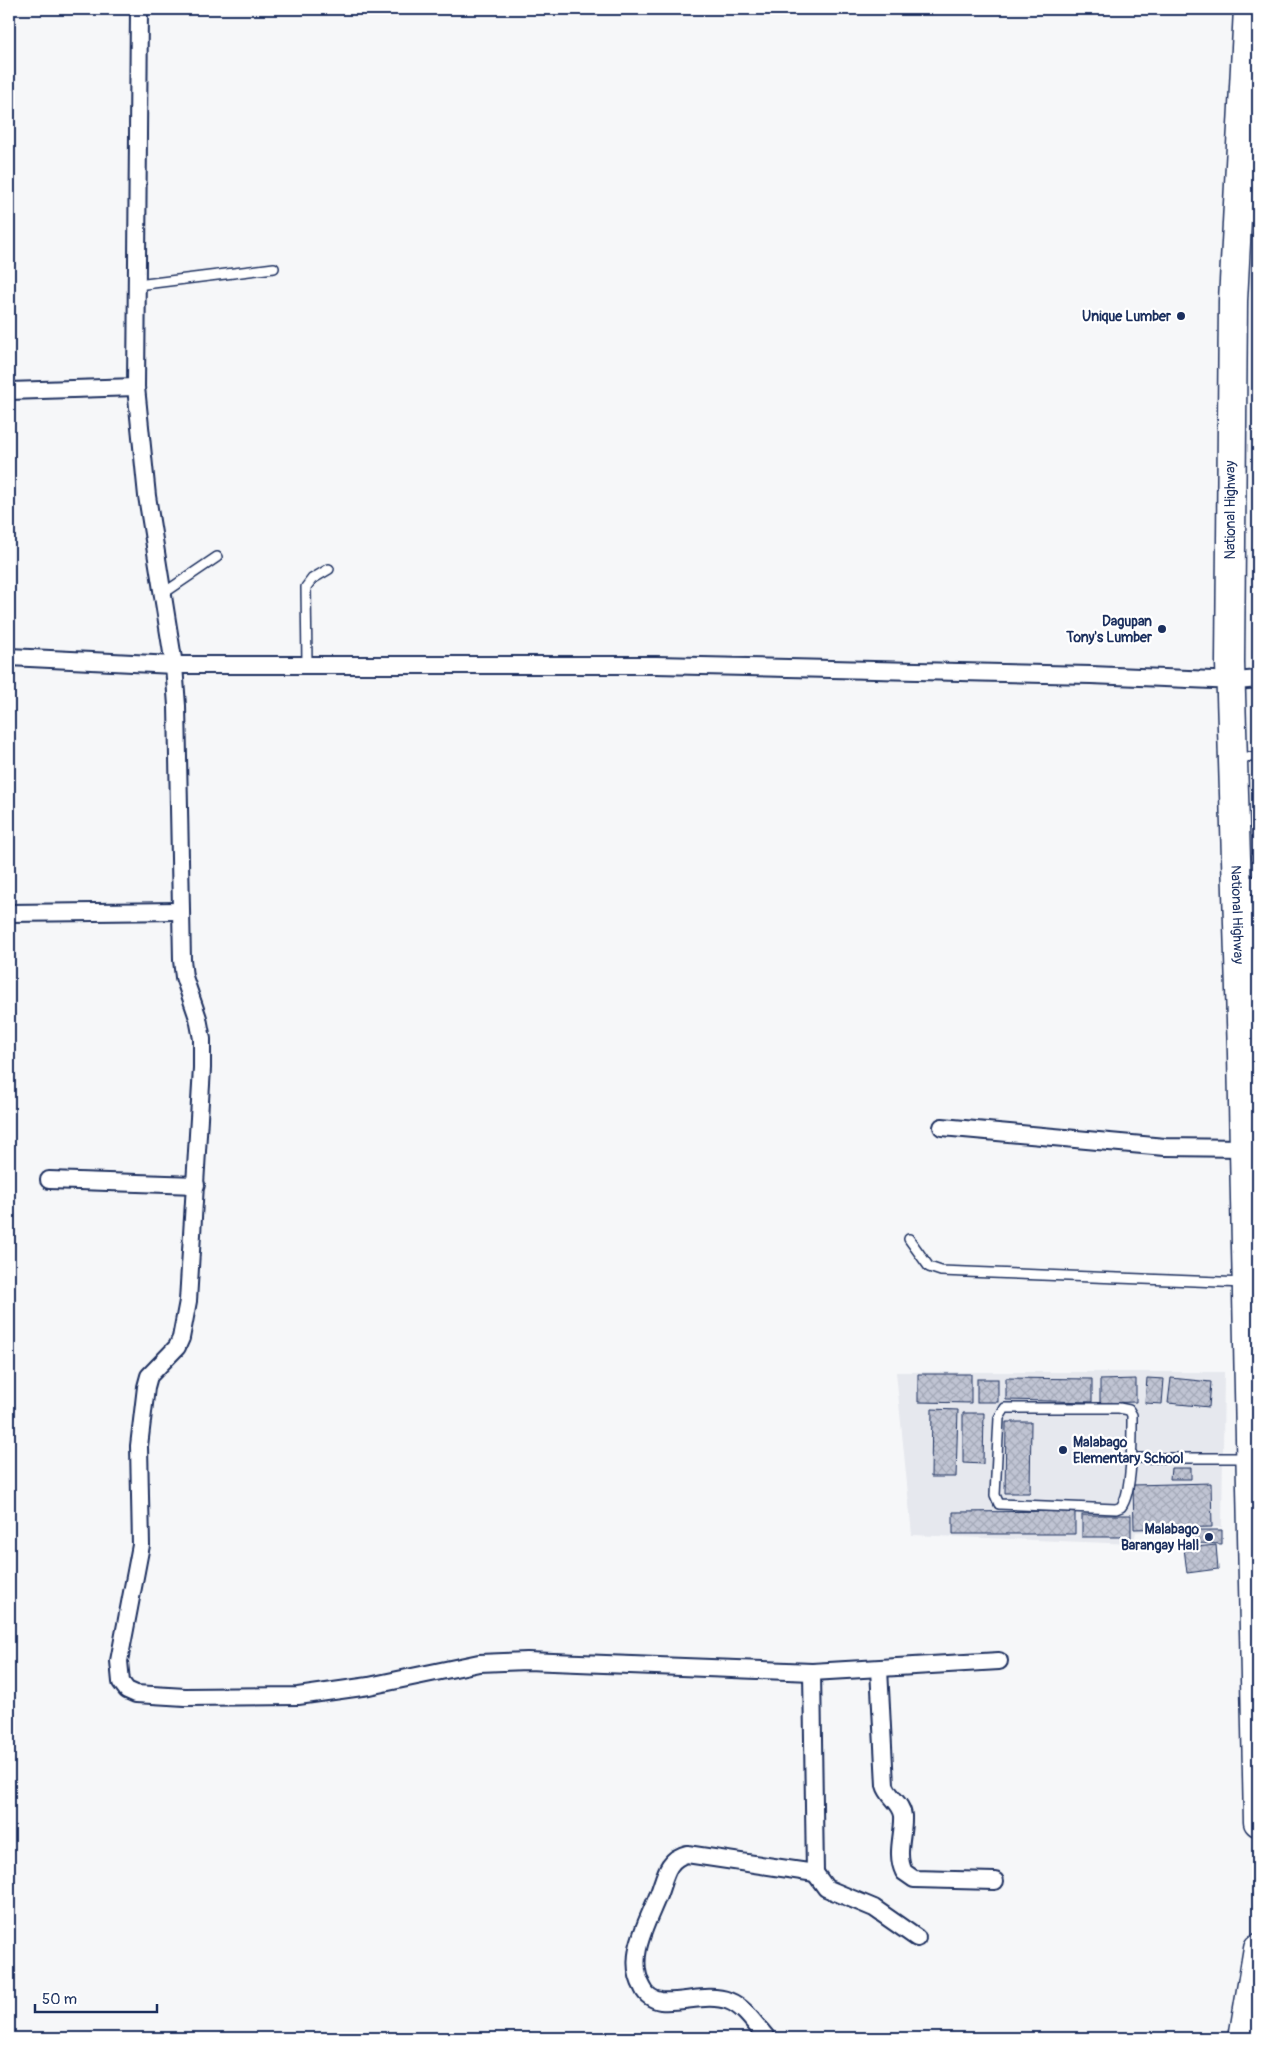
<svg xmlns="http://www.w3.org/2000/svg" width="1267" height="2047" font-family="Pangolin,sans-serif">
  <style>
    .built { fill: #e6e8ee }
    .building { fill: url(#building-cross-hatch); stroke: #1b2f5e }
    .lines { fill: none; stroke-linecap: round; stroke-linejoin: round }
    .service-casing { stroke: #1b2f5e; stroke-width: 12 }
    .minor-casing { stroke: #1b2f5e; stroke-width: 20 }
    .trunk-casing { stroke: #1b2f5e; stroke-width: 31 }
    .service { stroke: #fff; stroke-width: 9 }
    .minor { stroke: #fff; stroke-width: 16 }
    .trunk { stroke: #fff; stroke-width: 28 }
    .poi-dot { fill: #1b2f5e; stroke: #fff; stroke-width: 2 }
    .labels { text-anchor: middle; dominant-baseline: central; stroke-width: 4.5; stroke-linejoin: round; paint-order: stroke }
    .poi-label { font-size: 14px; font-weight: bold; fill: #1b2f5e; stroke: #fff; text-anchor: end }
    .street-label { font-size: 14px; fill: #1b2f5e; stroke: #fff }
  </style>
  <defs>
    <pattern id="building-cross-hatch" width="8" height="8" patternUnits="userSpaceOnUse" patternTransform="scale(1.25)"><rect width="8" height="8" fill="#c0c4d3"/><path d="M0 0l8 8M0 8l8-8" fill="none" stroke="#a4a9b8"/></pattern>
  </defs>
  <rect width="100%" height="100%" fill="#f6f7f9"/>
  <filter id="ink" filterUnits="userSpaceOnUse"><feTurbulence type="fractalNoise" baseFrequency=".02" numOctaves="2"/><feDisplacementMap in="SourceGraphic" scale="10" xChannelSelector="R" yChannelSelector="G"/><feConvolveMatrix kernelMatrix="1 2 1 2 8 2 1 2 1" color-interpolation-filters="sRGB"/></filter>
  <g filter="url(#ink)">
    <polygon class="built" points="896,1372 1224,1372 1222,1527 1136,1532 1133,1544 912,1535"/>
    <g class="building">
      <polygon points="1249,989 1258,990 1258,1003 1247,1002"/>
      <polygon points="918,1374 971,1374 971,1403 918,1402"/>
      <polygon points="1006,1378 1092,1379 1092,1402 1006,1400"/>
      <polygon points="1147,1378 1164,1379 1162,1404 1145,1403"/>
      <polygon points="1171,1378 1211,1382 1209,1407 1168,1403"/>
      <rect x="977" y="1379" width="21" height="23"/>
      <polygon points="1136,1379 1136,1402 1100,1403 1100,1380"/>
      <polygon points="932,1409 958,1410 956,1477 931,1477"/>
      <polygon points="963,1413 984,1413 983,1464 963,1463"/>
      <polygon points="1006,1422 1031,1422 1030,1493 1005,1493"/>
      <polygon points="1171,1468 1191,1468 1191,1479 1170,1479"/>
      <polygon points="1211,1483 1212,1527 1134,1529 1133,1485"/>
      <polygon points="1075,1511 1075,1534 953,1534 953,1512"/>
      <rect x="1082" y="1515" width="49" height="22"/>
      <polygon points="1195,1530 1222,1530 1222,1544 1195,1543"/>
      <polygon points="1216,1545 1218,1569 1187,1573 1184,1548"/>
    </g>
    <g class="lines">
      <g class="service-casing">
        <g id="service">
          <polyline points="137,285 274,268"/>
          <polyline points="161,595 217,557"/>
          <polyline points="307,664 306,587 312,579 329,569"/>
          <polyline points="1236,757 1258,757"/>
          <polyline points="909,1239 929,1267 941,1271 1245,1283"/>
          <path d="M1005 1408H1119L1129 1410 1132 1415C1132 1436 1133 1492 1121 1507L1116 1509 999 1504 995 1495 999 1418Z"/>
          <polyline points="1131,1458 1248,1458"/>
        </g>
      </g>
      <g class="minor-casing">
        <g id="minor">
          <polyline points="139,9 136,387 147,496 174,665 177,706 182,960 184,977 198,1018 202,1039 202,1068 188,1301 181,1338 177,1347 149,1376 146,1387 139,1446 141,1545 119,1661 121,1682 127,1690 136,1694 185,1697 298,1696 369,1686 479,1663 527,1661 812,1672 999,1661"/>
          <polyline points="9,391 136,387"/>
          <polyline points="9,657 174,665 656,665 1091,675 1237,681 1258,679"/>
          <polyline points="1237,885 1258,885"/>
          <polyline points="9,913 180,911"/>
          <polyline points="942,1127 1165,1147 1244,1148"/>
          <polyline points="49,1180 196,1185"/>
          <path d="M879 1669 885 1785C888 1797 902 1803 903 1816 904 1834 895 1854 904 1872L914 1879 995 1881"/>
          <polyline points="815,1873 826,1888 874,1908 917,1938"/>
          <path d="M767 2038C756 2026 745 2007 729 2001 709 1993 682 2003 661 2001 653 2000 646 1995 643 1988 626 1959 646 1925 657 1898 665 1880 665 1859 687 1854L815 1873 812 1672"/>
        </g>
      </g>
      <g class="trunk-casing">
        <g id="trunk">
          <path id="s1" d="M1248 9 1233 301 1230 663 1242 1054 1258 1822"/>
          <polyline points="1243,2038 1258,1948"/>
        </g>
      </g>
      <use href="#service" class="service"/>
      <use href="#minor" class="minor"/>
      <use href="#trunk" class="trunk"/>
    </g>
  </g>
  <g class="poi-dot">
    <circle cx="1181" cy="316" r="5"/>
    <circle cx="1162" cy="629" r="5"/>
    <circle cx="1063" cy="1450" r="5"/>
    <circle cx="1209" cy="1537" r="5"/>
  </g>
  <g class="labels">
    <g class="poi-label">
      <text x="1171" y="316">Unique Lumber</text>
      <text x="1152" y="621">Dagupan<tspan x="1152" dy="16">Tony's Lumber</tspan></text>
      <text x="1073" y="1442" text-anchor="start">Malabago<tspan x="1073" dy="16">Elementary School</tspan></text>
      <text x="1199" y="1529">Malabago<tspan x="1199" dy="16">Barangay Hall</tspan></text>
    </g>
    <g class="street-label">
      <text transform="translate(1230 510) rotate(-90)">National Highway</text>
      <text stroke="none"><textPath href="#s1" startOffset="906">National Highway</textPath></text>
    </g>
  </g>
  <rect width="1267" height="2047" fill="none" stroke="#fff" stroke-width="30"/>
  <rect x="15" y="15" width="1237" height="2017" fill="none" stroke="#1b2f5e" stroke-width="2" filter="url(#ink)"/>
  <path d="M35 2004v8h122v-8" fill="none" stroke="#1b2f5e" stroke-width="2.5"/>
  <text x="42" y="2004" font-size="15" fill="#1b2f5e" stroke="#ffffff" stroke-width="4" paint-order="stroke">50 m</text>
</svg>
